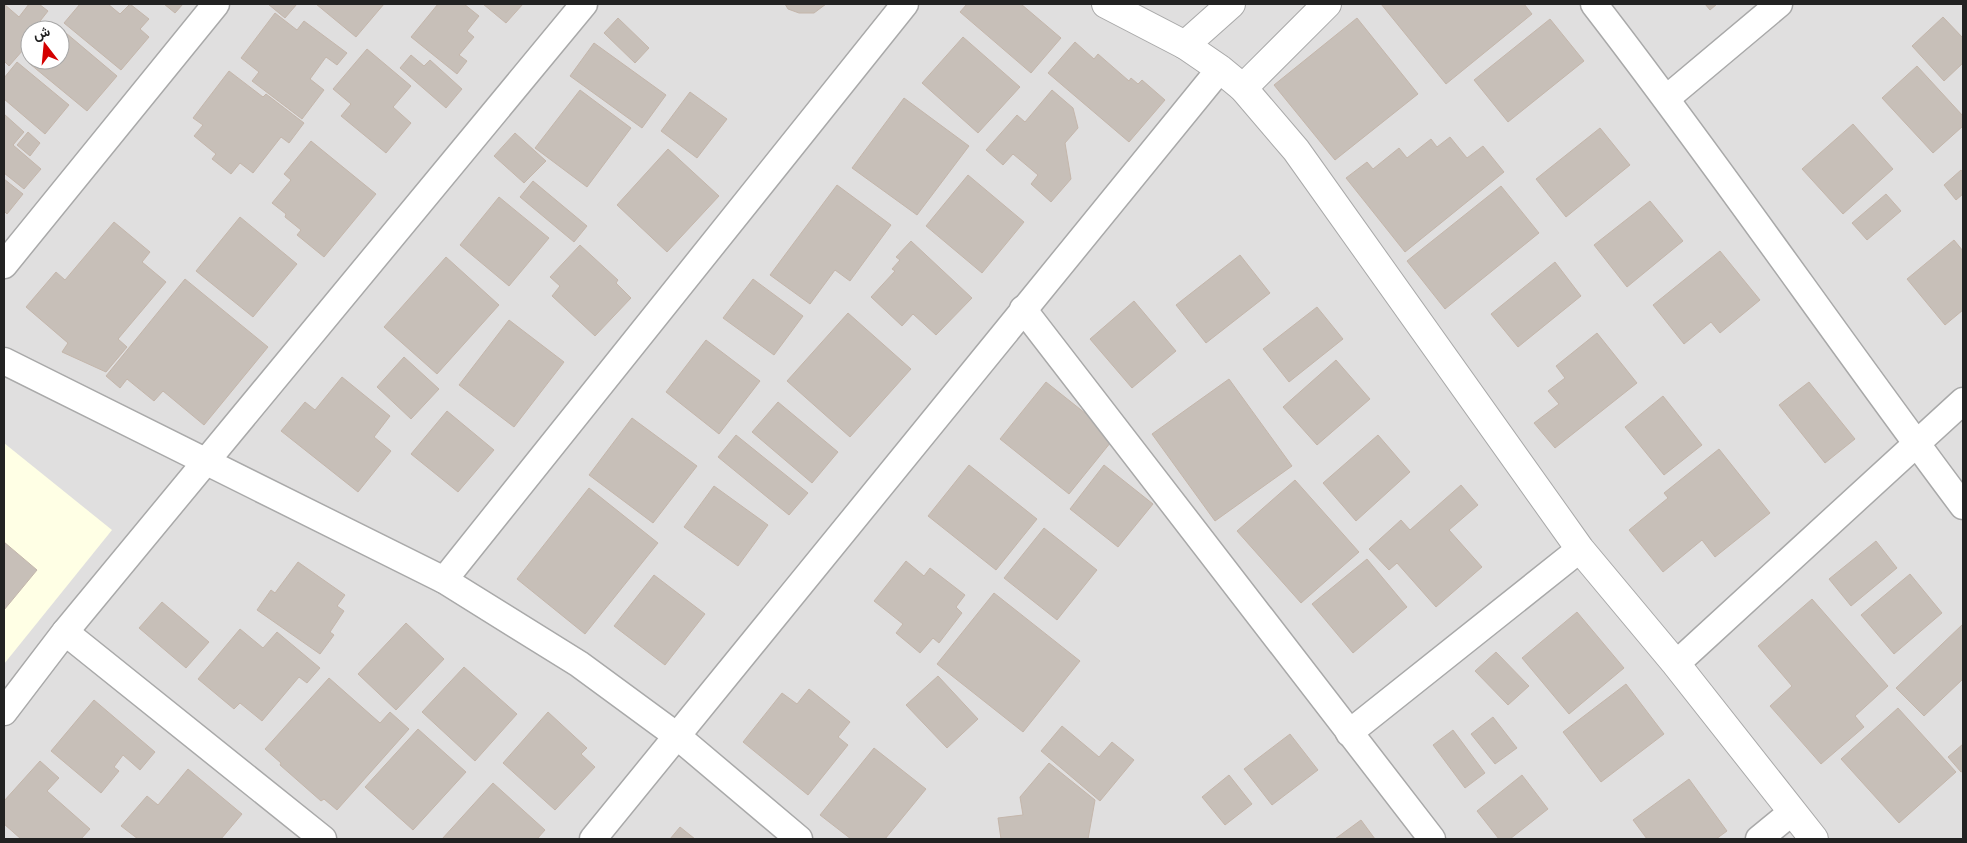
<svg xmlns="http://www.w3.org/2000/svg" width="1967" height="843" font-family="Lato,Vazirmatn,sans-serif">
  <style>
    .residential { fill: #e0dfdf; fill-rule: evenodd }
    .education { fill: #ffffe5 }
    .building { fill: #c7bfb8; stroke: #c4b6ab }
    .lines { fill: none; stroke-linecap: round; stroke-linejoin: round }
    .minor-casing { stroke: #a9a9a9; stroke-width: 29 }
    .tertiary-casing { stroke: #a9a9a9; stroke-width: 30 }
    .minor { stroke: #fff; stroke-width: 26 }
    .tertiary { stroke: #fff; stroke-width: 28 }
  </style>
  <rect width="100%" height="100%" fill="#f2efe9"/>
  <path class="residential" d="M4 4H1963V839H4ZM30 30H60V60H30Z"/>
  <polygon class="education" points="4,443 112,530 4,664"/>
  <g class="building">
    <polygon points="4,4 19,17 29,4 39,4 48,11 33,30 30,30 30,42 9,66 5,62 4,64"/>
    <polygon points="80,4 108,4 120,14 130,4 149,19 140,29 149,37 121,70 64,23"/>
    <polygon points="164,4 183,4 175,13"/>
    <polygon points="268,4 297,4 285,18"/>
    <polygon points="316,4 384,4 356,37"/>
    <polygon points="438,4 464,4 479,16 467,31 474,37 459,55 467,61 457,74 411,37"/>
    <polygon points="483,4 523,4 506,23"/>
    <polygon points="785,4 826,4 814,13 799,13 788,9"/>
    <polygon points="967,4 1021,4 1061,38 1031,73 960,12"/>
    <polygon points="1381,4 1524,4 1532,14 1446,84"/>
    <polygon points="1705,4 1717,4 1710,10"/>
    <polygon points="275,13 297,30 304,21 347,53 337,65 326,57 310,79 324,90 302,119 252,81 259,72 241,58"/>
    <polygon points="1943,17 1963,38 1963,63 1944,81 1912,46"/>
    <polygon points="618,18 649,48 635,63 604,33"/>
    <polygon points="1357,18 1418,94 1335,160 1274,85"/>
    <polygon points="1550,19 1584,61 1508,122 1474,80"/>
    <polygon points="60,28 117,76 87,111 30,64 33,60 60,60 60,30 58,30"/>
    <polygon points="963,37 1020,87 978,133 922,83"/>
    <polygon points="1075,42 1094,59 1098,54 1129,81 1131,78 1138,84 1142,80 1165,100 1129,142 1048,73"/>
    <polygon points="594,43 666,95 642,128 570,76"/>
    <polygon points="367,49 411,86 393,107 411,123 386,153 341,116 351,104 333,89"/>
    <polygon points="411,55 424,66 430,60 462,89 446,108 400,68"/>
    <polygon points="17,62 69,105 45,134 4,99 4,78"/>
    <polygon points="1917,66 1963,116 1963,126 1933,153 1882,98"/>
    <polygon points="229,71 263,97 266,94 304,123 289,143 281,137 253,173 240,163 231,174 212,159 216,154 194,136 203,125 193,118"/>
    <polygon points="580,90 631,128 587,187 535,148"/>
    <polygon points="1052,90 1073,108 1078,128 1065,143 1071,179 1051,202 1031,184 1038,175 1013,154 1003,165 986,150 1017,115 1025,122"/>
    <polygon points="690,92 727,119 697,158 661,131"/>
    <polygon points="904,98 969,146 917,215 852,168"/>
    <polygon points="4,114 24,132 13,145 41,169 24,189 4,173"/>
    <polygon points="1853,124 1893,169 1843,214 1802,169"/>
    <polygon points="1600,128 1630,165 1566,217 1536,179"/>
    <polygon points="28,132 40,143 30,156 17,145"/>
    <polygon points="515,133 546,161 524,183 494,156"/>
    <polygon points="1450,137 1467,158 1483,146 1504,172 1405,252 1346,178 1367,162 1373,169 1399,148 1407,158 1431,139 1437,147"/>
    <polygon points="311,141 376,194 324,257 297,235 301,230 285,217 286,214 272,203 291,180 284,174"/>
    <polygon points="668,149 719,196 667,252 617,205"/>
    <polygon points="1961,170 1963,173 1963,194 1956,200 1944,185"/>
    <polygon points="968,175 1024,222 982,273 926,226"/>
    <polygon points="4,179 23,194 7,214 4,211"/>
    <polygon points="533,181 587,226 574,242 520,197"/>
    <polygon points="837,185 891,225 850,281 835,270 810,304 770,275"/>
    <polygon points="1501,186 1539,233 1445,309 1407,261"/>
    <polygon points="1886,194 1901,211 1867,240 1852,223"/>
    <polygon points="499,197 549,238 509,286 460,245"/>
    <polygon points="1650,201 1683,241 1627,287 1594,245"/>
    <polygon points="240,217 297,264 253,317 196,271"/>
    <polygon points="114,222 150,252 142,262 166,282 118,339 127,347 106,372 62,352 68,343 26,307 56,272 65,280"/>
    <polygon points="1954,240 1963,251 1963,310 1945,325 1907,279"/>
    <polygon points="911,241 972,298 936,335 913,314 902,326 871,297 895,271 892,269 900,260 896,257"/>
    <polygon points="580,245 618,280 616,283 631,298 595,336 552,296 560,286 550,277"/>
    <polygon points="1720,251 1760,300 1720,333 1711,322 1684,344 1653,305"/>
    <polygon points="1240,255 1270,293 1206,343 1176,305"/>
    <polygon points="446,257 499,305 437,374 384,327"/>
    <polygon points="1555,262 1581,296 1518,347 1491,314"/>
    <polygon points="185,279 268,347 204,425 163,391 154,401 127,379 120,388 106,376"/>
    <polygon points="753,279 803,316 774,355 723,318"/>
    <polygon points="1134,301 1176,351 1132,388 1090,339"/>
    <polygon points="1317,307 1343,339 1289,382 1263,349"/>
    <polygon points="848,313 911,369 850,437 787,381"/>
    <polygon points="509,320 564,362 514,427 459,385"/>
    <polygon points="1597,333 1637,383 1555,448 1534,423 1559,404 1548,391 1565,378 1556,366"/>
    <polygon points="706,340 760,381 719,434 666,392"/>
    <polygon points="404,357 439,389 411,419 377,387"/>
    <polygon points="1336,360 1370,399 1317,445 1283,407"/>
    <polygon points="342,377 390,416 374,437 391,451 358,492 281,431 305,402 315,410"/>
    <polygon points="1229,379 1292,466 1215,521 1152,434"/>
    <polygon points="1046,382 1115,437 1069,494 1000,439"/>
    <polygon points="1809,382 1855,439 1825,463 1779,405"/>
    <polygon points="1663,396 1702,445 1664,475 1625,427"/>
    <polygon points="778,402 838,452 812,483 752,432"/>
    <polygon points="447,411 494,450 458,492 411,454"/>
    <polygon points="632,418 697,466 653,523 589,475"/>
    <polygon points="736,435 808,493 789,515 718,457"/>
    <polygon points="1378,435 1410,472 1356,521 1323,483"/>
    <polygon points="1719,449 1770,513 1715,557 1702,540 1663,572 1629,530 1668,498 1664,493"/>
    <polygon points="969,465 1037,519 996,570 928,516"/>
    <polygon points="1104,465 1153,504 1118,547 1070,509"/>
    <polygon points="1295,480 1359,552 1301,603 1237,531"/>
    <polygon points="1461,485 1478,505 1449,530 1482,567 1436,607 1397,563 1389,570 1369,549 1401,520 1410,530"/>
    <polygon points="714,486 768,525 738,566 684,527"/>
    <polygon points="589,488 658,543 585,634 517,579"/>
    <polygon points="1044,528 1097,570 1057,620 1004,578"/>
    <polygon points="1876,541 1897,568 1851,606 1829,579"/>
    <polygon points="4,542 37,570 4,610"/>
    <polygon points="1367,559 1407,607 1353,653 1312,604"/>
    <polygon points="906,561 924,576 930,568 965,595 956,607 962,613 939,643 933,638 920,653 896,633 903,624 874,601"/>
    <polygon points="298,562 345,595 337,606 344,611 330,632 334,635 320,654 257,610 271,590 275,593"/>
    <polygon points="1910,574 1942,613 1894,654 1861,615"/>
    <polygon points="654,575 705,614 665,665 614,626"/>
    <polygon points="994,593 1080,661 1023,732 937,664"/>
    <polygon points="1812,599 1888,686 1855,716 1864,727 1821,764 1770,706 1792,686 1758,646"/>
    <polygon points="162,602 209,642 186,668 139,628"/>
    <polygon points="1577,612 1624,668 1569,714 1522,658"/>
    <polygon points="406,623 444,659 396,710 358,674"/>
    <polygon points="1963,624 1963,679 1924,716 1896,688"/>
    <polygon points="240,629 263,648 277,632 320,668 307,683 299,677 262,721 240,703 234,709 198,679"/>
    <polygon points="1496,652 1529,686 1508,705 1475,671"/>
    <polygon points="464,667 517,714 475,761 422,712"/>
    <polygon points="938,676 978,719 947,748 906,705"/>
    <polygon points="329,678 380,723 390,712 409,729 337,810 324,799 321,801 280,765 281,763 265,749"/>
    <polygon points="1626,684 1664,734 1601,782 1563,732"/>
    <polygon points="809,689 850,722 838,737 848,745 808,795 743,742 782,693 797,704"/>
    <polygon points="94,700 155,752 140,770 123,755 114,767 119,771 101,793 51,751"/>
    <polygon points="1898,708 1956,772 1899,823 1841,759"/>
    <polygon points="548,712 587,748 581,754 595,767 555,810 503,763"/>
    <polygon points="1493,717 1517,748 1495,764 1471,734"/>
    <polygon points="1062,726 1099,757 1112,742 1134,760 1100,801 1041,751"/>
    <polygon points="418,729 466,772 413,830 365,787"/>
    <polygon points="1453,730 1485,773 1465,788 1433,745"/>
    <polygon points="1290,734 1318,770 1272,805 1244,769"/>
    <polygon points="1963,744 1963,771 1961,772 1948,757"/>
    <polygon points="874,748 926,789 885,839 851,839 820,815"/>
    <polygon points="40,761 59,778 47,791 90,829 81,839 21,839 4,824 4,801"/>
    <polygon points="1049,763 1095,800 1088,839 1001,839 998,818 1023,815 1020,797"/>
    <polygon points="188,769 242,814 221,839 138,839 121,826 147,796 158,805"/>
    <polygon points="1229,775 1252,804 1225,825 1202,797"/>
    <polygon points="1522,775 1548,809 1510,839 1499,839 1477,811"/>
    <polygon points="1689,779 1727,831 1716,839 1647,839 1633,820"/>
    <polygon points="493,783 545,830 537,839 442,839"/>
    <polygon points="1361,820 1375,839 1335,839"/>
    <polygon points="680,827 695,839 670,839"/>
  </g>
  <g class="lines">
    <g class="minor-casing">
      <g id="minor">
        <path d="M1594 4C1721 168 1838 340 1963 506"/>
        <polyline points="1667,98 1779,4"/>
        <polyline points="4,265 216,4"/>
        <polyline points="1023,309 1432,839"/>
        <polyline points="4,361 444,580 579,664 677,736 799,839"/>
        <polyline points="444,580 905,4"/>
        <polyline points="65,632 323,839"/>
        <polyline points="1676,664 1963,401"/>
        <polyline points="4,712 65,632 584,4"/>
        <polyline points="1349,733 1580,549"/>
        <polyline points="593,839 1220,69"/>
        <polyline points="1759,839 1792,812"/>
      </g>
    </g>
    <g class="tertiary-casing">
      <g id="tertiary">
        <polyline points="1106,4 1185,45 1220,69 1243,88 1296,150 1580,549 1676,664 1814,839"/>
        <polyline points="1185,45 1231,4"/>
        <polyline points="1243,88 1327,4"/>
      </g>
    </g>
    <use href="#minor" class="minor"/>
    <use href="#tertiary" class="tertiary"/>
  </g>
  <rect width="1967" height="843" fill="none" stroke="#222222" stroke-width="10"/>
  <g transform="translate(45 45) rotate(344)"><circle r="24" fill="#ffffff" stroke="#a7a7a7"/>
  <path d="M0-4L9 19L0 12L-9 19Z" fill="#d40000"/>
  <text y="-8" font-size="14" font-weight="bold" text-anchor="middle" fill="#222222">ش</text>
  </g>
</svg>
